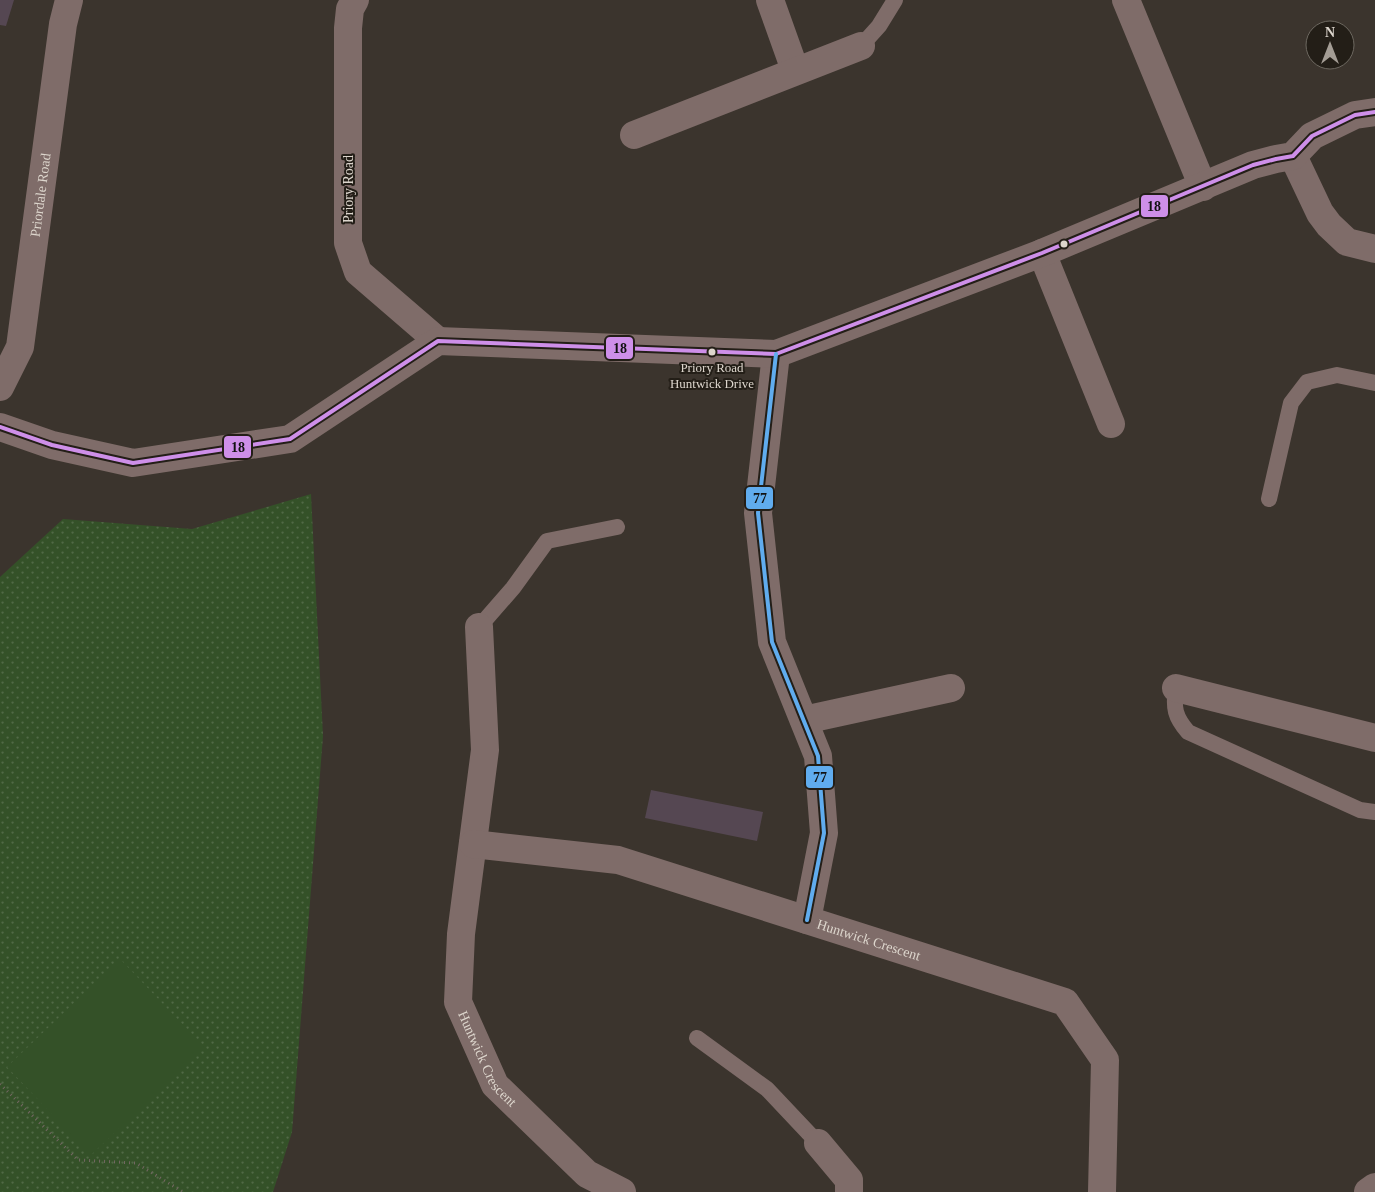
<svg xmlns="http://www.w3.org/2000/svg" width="1375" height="1192" font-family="Georgia,serif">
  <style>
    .park { fill: url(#park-dots) }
    .pitch { fill: #345128 }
    .building { fill: #554752 }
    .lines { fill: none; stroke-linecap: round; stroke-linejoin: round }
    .path { stroke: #756864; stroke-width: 3; stroke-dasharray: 1 4; stroke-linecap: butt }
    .service { stroke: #7f6c69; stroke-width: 16 }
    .minor { stroke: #7f6c69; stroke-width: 28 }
    .bus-1-casing { stroke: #231e17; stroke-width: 8 }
    .bus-2-casing { stroke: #231e17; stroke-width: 8 }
    .bus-1 { stroke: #ce8fe9; stroke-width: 4 }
    .bus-2 { stroke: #60acee; stroke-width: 4 }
    .bus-dot { fill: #ddd6cd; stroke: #231e17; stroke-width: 2 }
    .labels { text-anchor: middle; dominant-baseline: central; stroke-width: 4; stroke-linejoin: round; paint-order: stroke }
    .bus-label { font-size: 13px; fill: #ddd6cd; stroke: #231e17 }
    .street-label { font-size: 14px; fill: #ddd6cd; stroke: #231e17 }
    .line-badge { stroke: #231e17; stroke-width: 2 }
    .pale-badge-label { font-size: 14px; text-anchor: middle; font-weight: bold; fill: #111 }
  </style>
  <defs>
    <pattern id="park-dots" width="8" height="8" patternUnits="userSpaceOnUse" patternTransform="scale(1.25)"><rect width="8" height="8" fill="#345128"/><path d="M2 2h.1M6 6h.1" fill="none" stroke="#516946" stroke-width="1.8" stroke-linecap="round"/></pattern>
  </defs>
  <rect width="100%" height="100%" fill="#3b342d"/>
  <polygon class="park" points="311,494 323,736 292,1132 273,1192 0,1192 0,577 63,519 192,529"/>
  <polygon class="pitch" points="120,959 204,1047 91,1155 7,1067"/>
  <g class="building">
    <polygon points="0,0 14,0 6,26 0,25"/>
    <polygon points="651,790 763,812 757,841 645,818"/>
  </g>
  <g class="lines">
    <polyline class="path" points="0,1084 78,1160 136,1163 183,1192"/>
    <g class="service">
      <polyline points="861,46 879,26 895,0"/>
      <polyline points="1269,499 1291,403 1307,382 1337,375 1375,383"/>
      <polyline points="479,627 513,588 547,541 617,527"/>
      <path d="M1176 688C1173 708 1175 717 1188 732L1360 810 1375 812"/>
      <polyline points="697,1038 767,1089 818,1143"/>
    </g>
    <g class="minor">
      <polyline points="355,0 350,9 348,28 348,243 358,272 438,341"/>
      <polyline points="770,0 795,70"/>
      <polyline points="1126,0 1203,187"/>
      <polyline points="634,135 861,46"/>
      <polyline points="1293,156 1320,213 1329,225 1347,242 1375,249"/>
      <polyline points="1042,253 1111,424"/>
      <polyline points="776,354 758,513 772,642 818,756 824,833 807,920"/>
      <path id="s1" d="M0 387 20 347 63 24 69 0"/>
      <polyline points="0,427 52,445 133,463 290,439 438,341 776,354 1042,253 1253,165 1276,159 1293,156 1312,136 1355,115 1375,112"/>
      <path id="s2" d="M479 627 485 750 461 934 458 1002 495 1085 587 1174 622 1192"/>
      <polyline points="1176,688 1375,738"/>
      <polyline points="804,720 951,688"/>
      <path id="s3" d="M473 844 618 860 1065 1002 1105 1060 1102 1192"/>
      <polyline points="818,1143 849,1180 849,1192"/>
      <polyline points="1368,1192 1375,1187"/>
    </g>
    <g class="bus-1-casing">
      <polyline id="bus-1" points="0,427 52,445 133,463 290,439 438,341 776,354 1042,253 1253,165 1276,159 1293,156 1312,136 1355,115 1375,112"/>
    </g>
    <g class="bus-2-casing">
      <polyline id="bus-2" points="776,354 758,513 772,642 818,756 824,833 807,920"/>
    </g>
    <use href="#bus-1" class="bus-1"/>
    <use href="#bus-2" class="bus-2"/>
  </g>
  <g class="bus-dot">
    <circle cx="1064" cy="244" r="4.5"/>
    <circle cx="712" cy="352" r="4.5"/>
  </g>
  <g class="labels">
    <g class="bus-label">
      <text x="712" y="367">Priory Road<tspan x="712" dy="16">Huntwick Drive</tspan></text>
    </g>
    <g class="street-label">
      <text transform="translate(348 189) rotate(-90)">Priory Road</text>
      <text stroke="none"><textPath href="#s1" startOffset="198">Priordale Road</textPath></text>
      <text stroke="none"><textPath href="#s3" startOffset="409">Huntwick Crescent</textPath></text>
      <text stroke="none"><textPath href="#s2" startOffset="441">Huntwick Crescent</textPath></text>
    </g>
  </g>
  <g class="line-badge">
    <rect x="1140" y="194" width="29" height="24" rx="5" fill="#ce8fe9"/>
    <rect x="605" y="336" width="29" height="24" rx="5" fill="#ce8fe9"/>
    <rect x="223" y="435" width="29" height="24" rx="5" fill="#ce8fe9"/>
    <rect x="745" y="486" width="29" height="24" rx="5" fill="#60acee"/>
    <rect x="805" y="765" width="29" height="24" rx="5" fill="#60acee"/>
  </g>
  <g class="pale-badge-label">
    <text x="1154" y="211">18</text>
    <text x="620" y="353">18</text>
    <text x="238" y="452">18</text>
    <text x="760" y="503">77</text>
    <text x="820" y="782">77</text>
  </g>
  <g transform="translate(1330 45)"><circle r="24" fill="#231e17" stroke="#6d6860"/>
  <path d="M0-4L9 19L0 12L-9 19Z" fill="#a49d95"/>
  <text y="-8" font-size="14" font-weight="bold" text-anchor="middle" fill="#ddd6cd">N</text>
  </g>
</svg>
